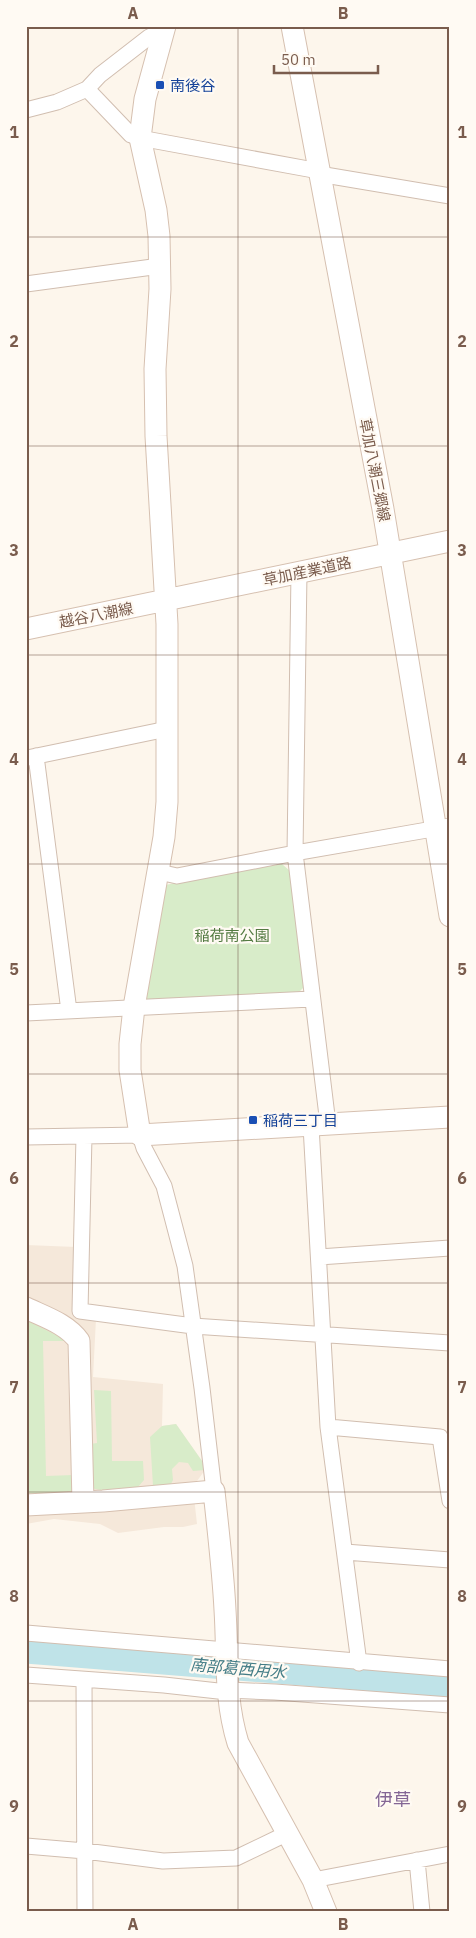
<svg xmlns="http://www.w3.org/2000/svg" width="476" height="1938" font-family="'IBM Plex Sans','Noto Sans JP',sans-serif">
<style>
.residential{fill:#f5e8da}
.green{fill:#d8ecc9}
.lines{fill:none;stroke-linecap:round;stroke-linejoin:round}
.river{stroke:#bfe3e8;stroke-width:25}
.street-casing{stroke:#d1beb0;stroke-width:17}
.secondary-casing{stroke:#d6c0b0;stroke-width:23}
.street{stroke:#fff;stroke-width:15}
.secondary{stroke:#fff;stroke-width:21}
.grid{fill:none;stroke:#7a5c4d;stroke-width:1;stroke-opacity:0.55}
.transit-dot{fill:#1a4fb4;stroke:#fffaf3;stroke-width:2}
.labels{text-anchor:middle;dominant-baseline:central;stroke-width:4.5;stroke-linejoin:round;paint-order:stroke}
.transit-label{font-size:15px;fill:#164399;stroke:#fffaf3;text-anchor:start}
.street-label{font-size:15px;fill:#7a5c4d;stroke:#fffaf3}
.park-label{font-size:15px;fill:#537a41;stroke:#fffaf3}
.water-label{font-size:16px;font-style:italic;fill:#437c86;stroke:#fffaf3}
.quarter-label{font-size:18px;fill:#846695;stroke:#fffaf3}
.neatline{fill:none;stroke:#7a5c4d;stroke-width:2}
.grid-label{font-size:16px;text-anchor:middle;font-weight:bold;fill:#7a5c4d}
</style>
<rect width="100%" height="100%" fill="#fdf6ec"/>
<path class="residential" d="M26,1245L76,1247L74,1316L96,1319L93,1377L163,1384L162,1426L176,1424L202,1461L205,1470L197,1481L194,1497L197,1524L183,1527H164L118,1533L100,1524L54,1519L26,1524Z"/>
<path class="green" d="M282,864L290,871L305,986L299,992L148,1001L144,996L165,885Z
M26,1320L68,1341H43L46,1476L73,1475L74,1489L68,1494L26,1496Z
M94,1390L111,1391L112,1461H143L144,1480L138,1487L100,1490L91,1488L90,1444L97,1443Z
M176,1424L202,1461L205,1470L193,1471L188,1463L179,1462L172,1469L173,1480L171,1484L153,1486L150,1437L162,1426Z"/>
<g class="lines">
<path class="river" d="M26,1651L450,1685"/>
<g class="street-casing">
<path id="street" d="M87,89L131,135L140,138L319,171
M26,110L57,102L87,89L100,75L149,37L165,29
M319,174L450,196
M26,284L160,266
M299,572L295,853L328,1124
M36,756L69,1011
M27,758L167,729
M159,872L177,876L295,853L450,826
M26,1013L312,999
M311,1126L328,1427L359,1663
M84,1136L80,1311L193,1326L450,1343
M26,1137L140,1135L144,1148L164,1186L185,1266L202,1388L214,1491
M319,1257L450,1248
M328,1427L440,1437L450,1501
M345,1552L450,1560
M26,1633L450,1669
M26,1675L164,1685L218,1691L227,1690L275,1692L450,1705
M84,1680L85,1912
M26,1846L85,1851L163,1861L236,1858L288,1833
M417,1860L422,1912
M313,1880L450,1854"/>
</g>
<g class="secondary-casing">
<path id="secondary" d="M165,26L145,99L140,138L156,210L159,236L160,289L155,369L156,436L167,624V802L164,837L134,1007L130,1044V1070L140,1135L450,1117
M292,26L383,509L450,916
M26,629L450,541
M26,1308C45,1317 67,1324 79,1341L83,1502
M26,1505L103,1501L214,1491C218,1530 223,1570 225,1610C228,1656 224,1698 238,1743L313,1880L326,1912"/>
</g>
<use href="#street" class="street"/>
<use href="#secondary" class="secondary"/>
</g>
<path class="grid" d="M238,26V1912M26,237H450M26,446H450M26,655H450M26,864H450M26,1074H450M26,1283H450M26,1492H450M26,1701H450"/>
<g class="transit-dot">
<rect x="155" y="80" width="10" height="10" rx="2.5"/>
<rect x="248" y="1115" width="10" height="10" rx="2.5"/>
</g>
<g class="labels">
<g class="transit-label">
<text x="170" y="85">南後谷</text>
<text x="263" y="1120">稲荷三丁目</text>
</g>
<g class="street-label">
<text transform="translate(375 470) rotate(79)">草加八潮三郷線</text>
<text transform="translate(307 571) rotate(-12)">草加産業道路</text>
<text transform="translate(96 615) rotate(-11)">越谷八潮線</text>
</g>
<g class="park-label">
<text x="232" y="935">稲荷南公園</text>
</g>
<g class="water-label">
<text transform="translate(238 1668) rotate(5)">南部葛西用水</text>
</g>
<g class="quarter-label">
<text x="393" y="1799">伊草</text>
</g>
</g>
<rect width="476" height="1938" fill="none" stroke="#fffaf3" stroke-width="55"/>
<path d="M274 65v8h104v-8" fill="none" stroke="#7a5c4d" stroke-width="2.5"/>
<text x="281" y="65" font-size="15" fill="#7a5c4d" stroke="#fffaf3" stroke-width="4" paint-order="stroke">50 m</text>
<rect x="28" y="28" width="420" height="1882" class="neatline"/>
<g class="grid-label">
<text x="133" y="19">A</text>
<text x="343" y="19">B</text>
<text x="14" y="138">1</text>
<text x="462" y="138">1</text>
<text x="14" y="347">2</text>
<text x="462" y="347">2</text>
<text x="14" y="556">3</text>
<text x="462" y="556">3</text>
<text x="14" y="765">4</text>
<text x="462" y="765">4</text>
<text x="14" y="975">5</text>
<text x="462" y="975">5</text>
<text x="14" y="1184">6</text>
<text x="462" y="1184">6</text>
<text x="14" y="1393">7</text>
<text x="462" y="1393">7</text>
<text x="14" y="1602">8</text>
<text x="462" y="1602">8</text>
<text x="14" y="1812">9</text>
<text x="462" y="1812">9</text>
<text x="133" y="1930">A</text>
<text x="343" y="1930">B</text>
</g>
</svg>
